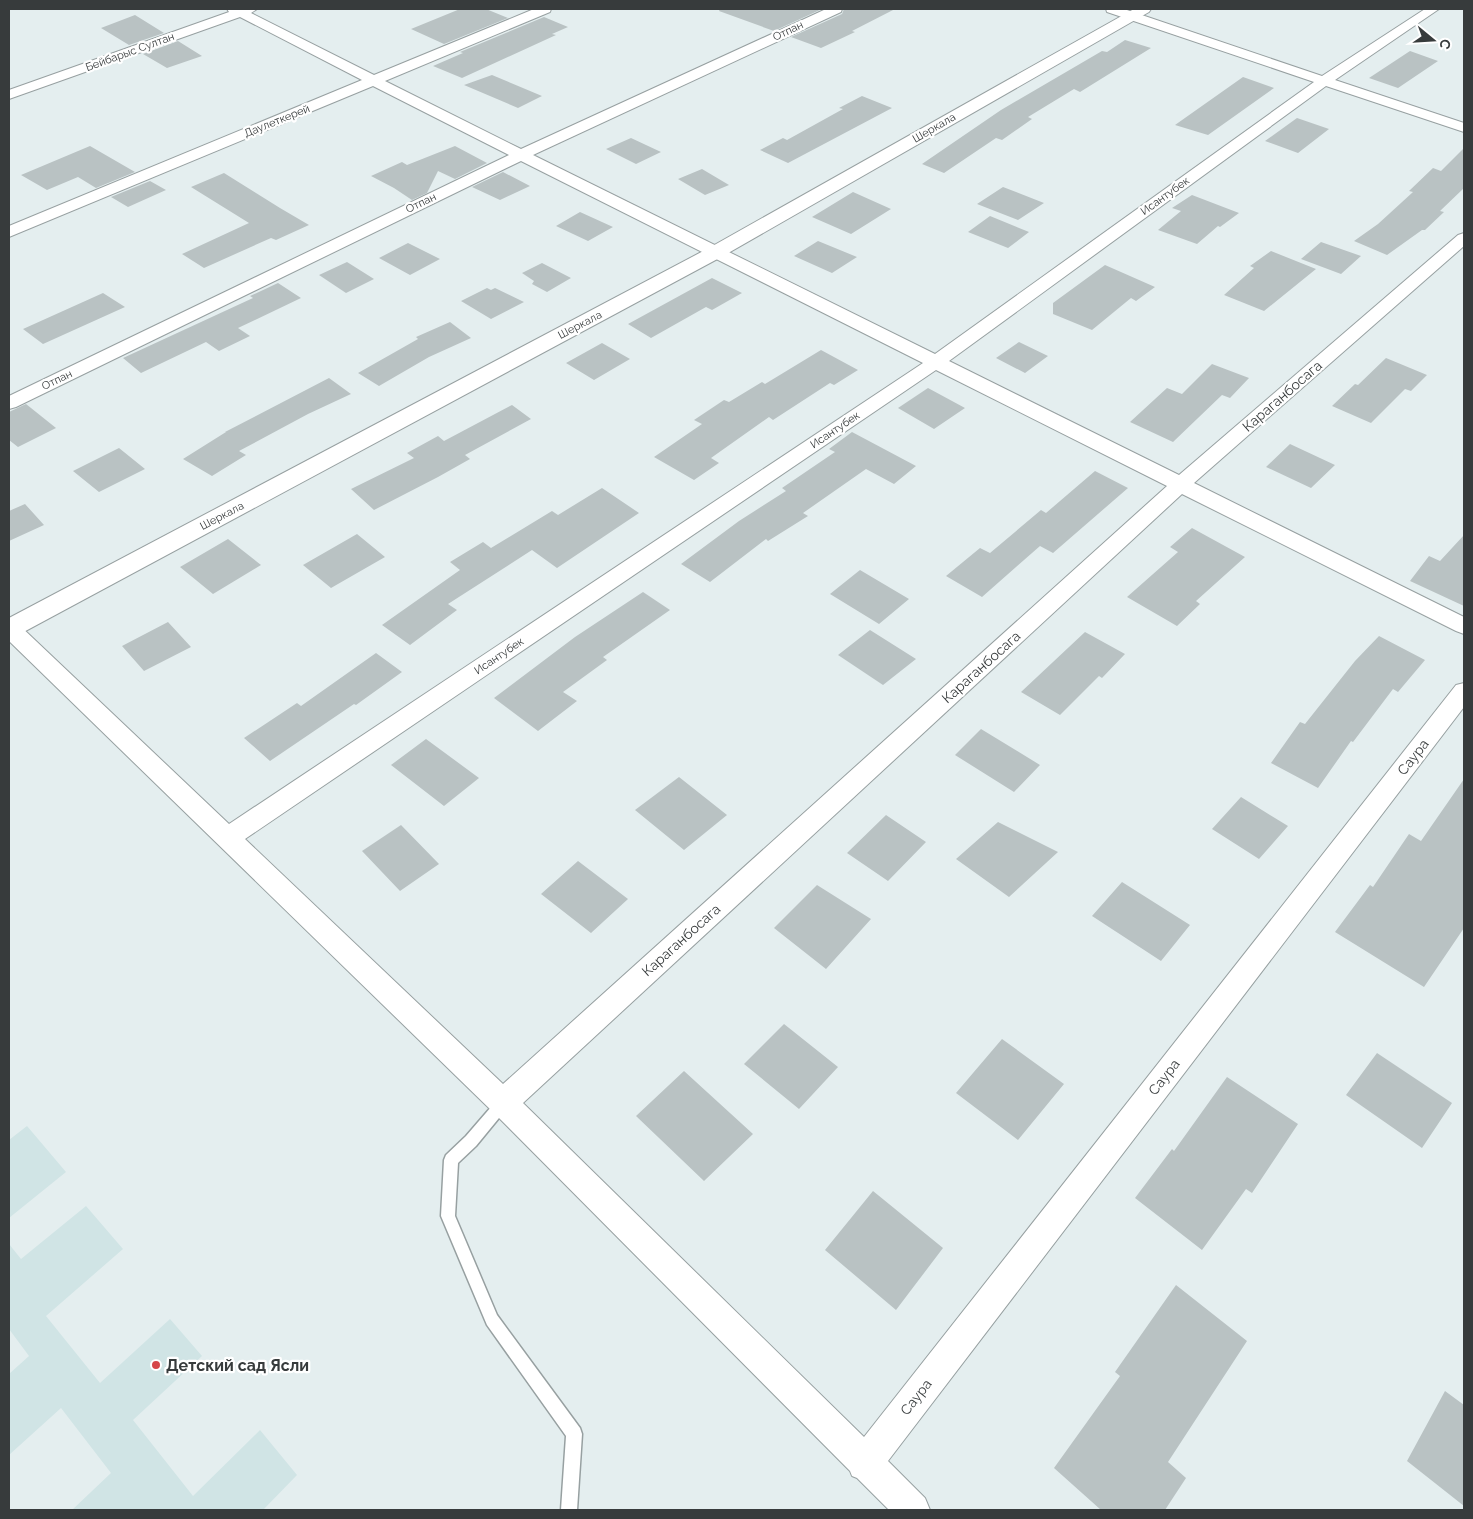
<svg xmlns="http://www.w3.org/2000/svg" width="1473" height="1519" font-family="Raleway,sans-serif">
<style>
.built{fill:#d0e4e5}
.building{fill:#b9c2c3}
.lines{fill:none;stroke-linecap:round;stroke-linejoin:round}
.service-casing{stroke:#97a0a1;stroke-width:3}
.minor-casing{stroke:#97a0a1;stroke-width:2}
.tertiary-casing{stroke:#97a0a1;stroke-width:2}
.service{fill:#fff;fill-rule:evenodd}
.minor{fill:#fff;fill-rule:evenodd}
.tertiary{fill:#fff;fill-rule:evenodd}
.poi-dot{fill:#d54649;stroke:#fff;stroke-width:2}
.labels{text-anchor:middle;dominant-baseline:central;stroke-width:4.5;stroke-linejoin:round;paint-order:stroke}
.far-street-label{font-size:11px;fill:#373b3c;stroke:#fff}
.street-label{font-size:14px;fill:#373b3c;stroke:#fff}
.near-poi-label{font-size:16px;font-weight:bold;fill:#373b3c;stroke:#fff;text-anchor:start}
</style>
<rect width="100%" height="100%" fill="#e4eeef"/>
<path class="built" d="M27,1126L66,1172L9,1218V1140Z
M86,1206L123,1249L46,1316L100,1383L170,1319L202,1356L133,1420L193,1496L260,1430L297,1475L263,1510H72L111,1473L61,1408L9,1455V1374L29,1356L9,1329V1244L21,1259Z"/>
<path class="building" d="M460,9H486L508,18L444,44L411,29Z
M720,9H822L774,31L719,11Z
M844,9H895L852,31L855,32L821,48L791,37L842,14Z
M135,15L164,33L129,45L101,28Z
M544,17L568,27L552,34L556,35L462,78L433,66L463,53L460,52Z
M1125,40L1151,48L1080,92L1074,89L1028,117L1032,119L1002,140L996,138L944,173L922,164L1001,110L1102,51L1107,52Z
M178,41L202,56L167,68L143,54Z
M1410,51L1438,61L1398,88L1369,78Z
M492,75L542,96L518,108L464,85Z
M1243,77L1274,88L1208,135L1175,125Z
M862,96L892,108L788,163L760,150L783,138L787,140L843,109L839,108Z
M1297,118L1329,129L1298,153L1265,141Z
M631,138L661,152L636,164L606,149Z
M90,146L135,172L96,188L78,177L47,190L21,175Z
M455,146L487,163L455,179L438,171L427,193L412,200L394,188L371,176L402,162L407,165Z
M1464,148V188L1440,211L1444,212L1425,230H1422L1387,255L1354,241L1378,224L1413,192L1409,191L1433,168L1441,171Z
M702,169L729,185L705,195L678,179Z
M503,172L530,186L500,200L472,187Z
M224,173L280,208L309,225L276,240L271,238L204,268L182,254L249,223L191,187Z
M150,181L166,190L128,207L111,197Z
M1003,187L1044,203L1018,220L977,204Z
M853,192L891,209L851,234L812,217Z
M1192,195L1239,213L1220,227L1218,226L1197,244L1158,230L1181,211L1172,208Z
M580,212L613,227L588,241L556,226Z
M990,216L1029,232L1008,248L968,232Z
M818,241L857,257L832,273L794,256Z
M1321,242L1361,256L1341,274L1301,259Z
M408,243L440,259L410,275L379,258Z
M1271,251L1316,269L1264,311L1224,295L1254,268L1250,266Z
M347,262L374,279L346,293L319,275Z
M542,263L571,278L547,292L532,284L534,281L522,273Z
M1105,265L1155,287L1136,301L1131,298L1092,330L1053,314V303Z
M712,278L742,293L712,310L706,307L651,338L628,324Z
M278,283L301,298L238,328L250,336L219,351L206,342L141,373L123,358L253,298L250,296Z
M487,288L491,290L495,288L524,302L491,319L461,301Z
M103,293L125,307L43,344L23,329Z
M450,322L471,338L429,357L379,386L358,373L418,339L416,337Z
M1019,342L1048,356L1025,373L996,358Z
M602,343L630,359L594,380L566,363Z
M821,350L858,370L834,385L830,383L773,420L769,417L711,458L719,463L694,480L654,457L702,424L694,420L724,400L729,402L762,382L765,384Z
M1386,358L1427,375L1411,391L1405,389L1371,423L1332,406L1355,384L1358,385Z
M1212,364L1249,378L1230,398L1222,395L1173,442L1130,422L1167,388L1182,394Z
M329,378L351,394L308,414L239,451L246,455L212,476L183,459L226,432H225Z
M928,388L965,408L934,429L898,408Z
M26,404L56,428L18,447L9,440V412Z
M512,405L531,419L465,455L470,459L438,477L374,510L351,489L414,458L407,453L438,436L444,441Z
M852,432L916,466L894,484L866,469L803,513L808,516L768,541L766,539L710,582L681,564L739,521L786,491L782,488L835,452L829,449Z
M1290,444L1335,465L1311,488L1266,467Z
M119,448L145,469L99,492L73,471Z
M1095,471L1128,488L1053,553L1040,546L982,597L946,576L980,548L990,553L1041,510L1046,513Z
M602,488L639,513L557,568L532,550L448,604L457,610L410,645L382,625L460,570L450,562L483,542L491,548L552,511L558,515Z
M25,504L44,525L9,541V511Z
M1192,528L1245,557L1196,601L1200,604L1177,626L1127,597L1178,552L1170,547Z
M357,534L385,557L331,588L303,565Z
M1464,535V606L1410,581L1429,556L1440,561Z
M228,539L261,565L213,594L180,567Z
M860,570L909,599L879,624L830,594Z
M643,592L670,610L603,657L607,660L563,692L577,701L538,731L494,698L575,637Z
M168,622L191,647L144,671L122,646Z
M870,630L916,659L883,685L838,655Z
M1085,632L1125,654L1102,678L1099,676L1060,715L1021,692Z
M1379,636L1425,660L1398,692L1393,689L1353,742L1351,741L1318,788L1271,763L1300,722L1305,724L1355,661Z
M376,653L402,672L356,705L354,704L270,761L244,738L297,703L301,706Z
M981,729L1040,765L1014,792L955,755Z
M426,739L479,778L444,806L391,765Z
M679,777L727,815L684,850L635,810Z
M1464,779V928L1424,987L1335,932L1370,885L1373,887L1409,834L1421,841Z
M1241,797L1288,826L1259,859L1212,829Z
M886,815L926,842L888,881L847,853Z
M998,822L1058,852L1009,897L956,859Z
M401,825L439,864L400,891L362,851Z
M578,861L628,899L591,933L541,894Z
M1122,882L1190,925L1161,961L1092,916Z
M817,885L871,919L826,969L774,928Z
M784,1024L838,1067L799,1109L744,1064Z
M1002,1039L1064,1084L1018,1140L956,1093Z
M1377,1053L1452,1103L1422,1148L1346,1095Z
M684,1071L753,1134L704,1181L636,1116Z
M1227,1077L1298,1124L1252,1193L1246,1189L1202,1250L1135,1198L1172,1149L1174,1151Z
M873,1191L943,1248L896,1310L825,1250Z
M1176,1285L1247,1341L1168,1462L1186,1478L1165,1510H1101L1054,1468L1120,1376L1115,1372Z
M1445,1391L1464,1405V1506L1407,1461Z"/>
<g class="lines">
<g class="service-casing">
<path id="service" d="M503,1097L508,1099L510,1103L508,1107L476,1146L458,1163L455,1216L497,1315L580,1428L582,1434L577,1510H561L566,1436L487,1325L441,1216L444,1160L446,1155L466,1136L498,1099Z"/>
</g>
<g class="minor-casing">
<path id="minor" d="M227,9H257L251,13L374,75L534,9H551L550,12L385,81L521,149L826,9H842L841,12L533,155L935,354L1314,82L1107,12L1106,9H1124L1322,76L1425,9H1439L1335,80L1464,123V132L1326,86L949,361L1179,475L1458,235L1464,233V246L1194,483L1464,617V634L1456,631L1182,494L523,1103L864,1437L1456,685L1464,683V707L888,1461L925,1498L930,1510H889L857,1478L852,1476L850,1471L493,1112L9,641V620L17,623L229,824L923,363L521,161L16,407L9,409V396L509,155L373,86L9,237V226L362,80L240,17L9,99V90L229,12ZM936,370L1167,486L503,1084L245,839Z"/>
</g>
<g class="tertiary-casing">
<path id="tertiary" d="M1134,9H1151L1149,12L723,256L18,635L9,638V618L709,248Z"/>
</g>
<use href="#service" class="service"/>
<use href="#minor" class="minor"/>
<use href="#tertiary" class="tertiary"/>
</g>
<circle class="poi-dot" cx="156" cy="1365" r="5"/>
<g class="labels">
<g class="far-street-label">
<text transform="translate(788 31) rotate(-25)">Отпан</text>
<text transform="translate(130 52) rotate(-20)">Бейбарыс Султан</text>
<text transform="translate(277 121) rotate(-22)">Даулеткерей</text>
<text transform="translate(934 128) rotate(-30)">Шеркала</text>
<text transform="translate(1165 196) rotate(-36)">Исантубек</text>
<text transform="translate(421 203) rotate(-26)">Отпан</text>
<text transform="translate(580 325) rotate(-28)">Шеркала</text>
<text transform="translate(57 380) rotate(-26)">Отпан</text>
<text transform="translate(835 430) rotate(-34)">Исантубек</text>
<text transform="translate(222 516) rotate(-28)">Шеркала</text>
<text transform="translate(499 656) rotate(-34)">Исантубек</text>
</g>
<g class="street-label">
<text transform="translate(1282 396) rotate(-41)">Караганбосага</text>
<text transform="translate(981 667) rotate(-42)">Караганбосага</text>
<text transform="translate(1413 757) rotate(-52)">Саура</text>
<text transform="translate(681 940) rotate(-42)">Караганбосага</text>
<text transform="translate(1164 1077) rotate(-52)">Саура</text>
<text transform="translate(916 1397) rotate(-52)">Саура</text>
</g>
<g class="near-poi-label">
<text x="166" y="1365">Детский сад Ясли</text>
</g>
</g>
<rect width="1473" height="1519" fill="none" stroke="#373b3c" stroke-width="20"/>
<g transform="translate(1433 40) rotate(108)" stroke="#ffffff" stroke-width="4" paint-order="stroke">
<path d="M0-4L9 19L0 12L-9 19Z" fill="#373b3c"/>
<text y="-8" font-size="14" font-weight="bold" text-anchor="middle" fill="#373b3c">С</text>
</g>
</svg>
